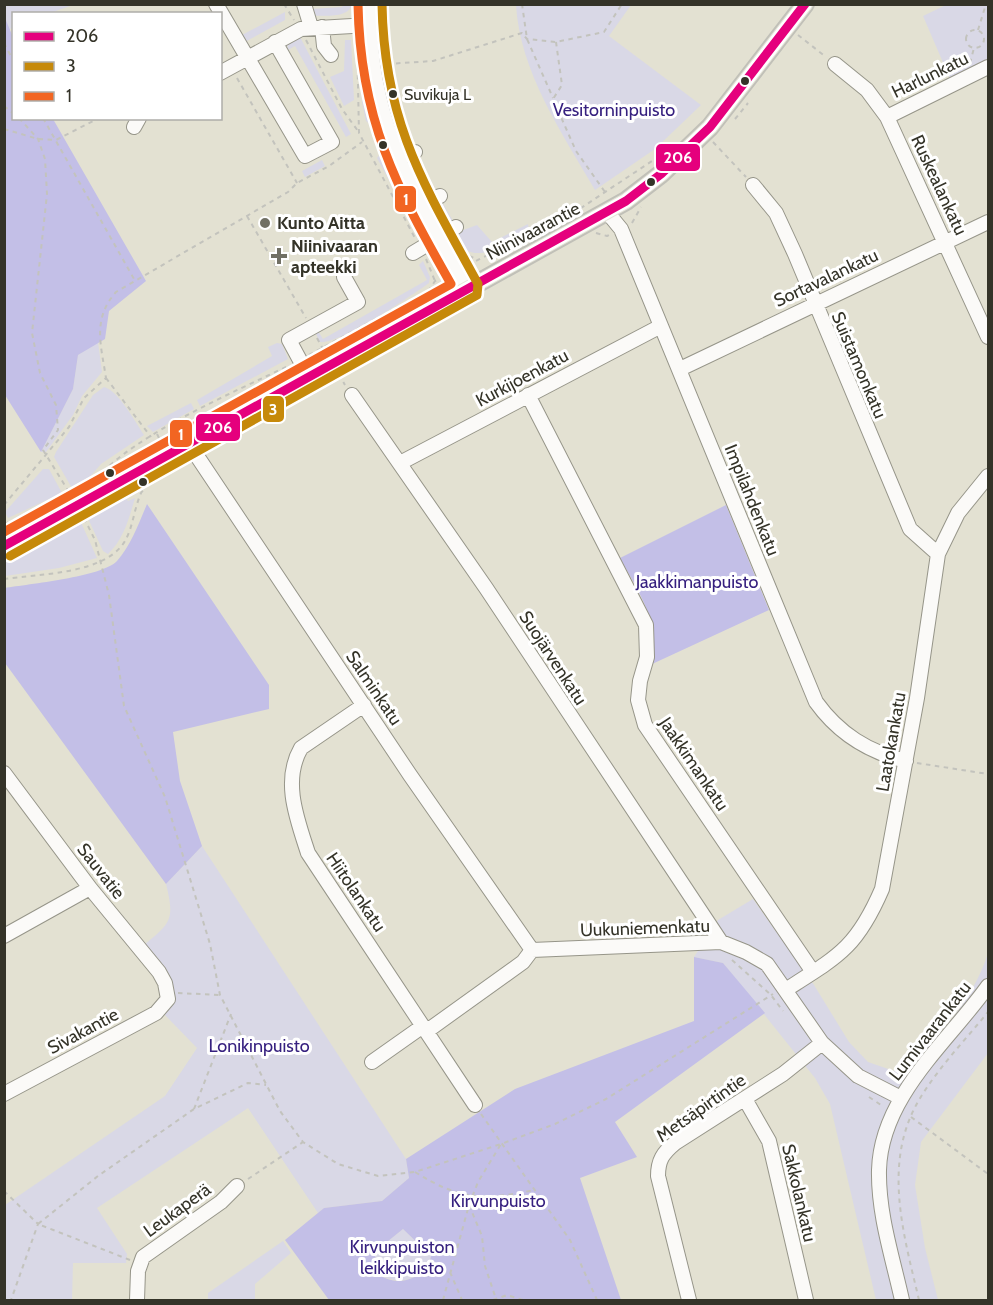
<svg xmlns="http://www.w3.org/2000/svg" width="993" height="1305" font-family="Cabin,sans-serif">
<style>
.green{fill:#d9d8e6}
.forest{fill:#c3bfe7;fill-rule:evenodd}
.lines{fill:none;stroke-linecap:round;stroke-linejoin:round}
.minor-casing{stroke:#969589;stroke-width:16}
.major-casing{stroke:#c1c0b8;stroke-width:20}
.path{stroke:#c3c3bd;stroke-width:2;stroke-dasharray:4.5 4.5;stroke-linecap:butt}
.minor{stroke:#fbfaf8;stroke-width:14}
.major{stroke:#e6e5d9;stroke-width:16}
.bus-1-casing{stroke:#fff;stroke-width:14}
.bus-2-casing{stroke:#fff;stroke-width:14}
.bus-3-casing{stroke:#fff;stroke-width:14}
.bus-1{stroke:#e5007d;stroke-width:9}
.bus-2{stroke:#c6890a;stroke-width:9}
.bus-3{stroke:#f26522;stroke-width:9}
.bus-dot{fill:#343328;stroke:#fff;stroke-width:2}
.poi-dot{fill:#717064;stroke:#fff;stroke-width:2}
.labels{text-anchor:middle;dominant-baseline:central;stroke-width:6;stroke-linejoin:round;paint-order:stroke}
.bus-label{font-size:16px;fill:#343328;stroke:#fff;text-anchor:start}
.street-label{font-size:18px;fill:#343328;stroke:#fff}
.park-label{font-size:18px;fill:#36207f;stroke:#fff}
.poi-label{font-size:18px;font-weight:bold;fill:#343328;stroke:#fff;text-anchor:start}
.line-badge{stroke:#fff;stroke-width:2}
.badge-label{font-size:16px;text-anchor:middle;font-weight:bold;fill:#fff}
</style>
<rect width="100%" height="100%" fill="#e3e1d2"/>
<path class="green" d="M4,5H73L50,13L14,14L13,28L9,29L5,18Z
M343,5H352C347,19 324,15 311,16V9L342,7Z
M516,5H631L609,36L701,105L655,149L595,190C562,133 520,72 516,5Z
M946,5H988V63L951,81L923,16Z
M387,8L391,60H383L380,11Z
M285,12V20L243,43L231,41Z
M300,37L351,134L346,137L295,46L288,50L287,44Z
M345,40H351L354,100L344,106L330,77L344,71Z
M365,70L368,77L371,125L366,121L362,102Z
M393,78L402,119L414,150L408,153L395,121L385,79Z
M381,153L409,191L423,232L418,234L377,158Z
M416,154L438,194L433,196L426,190L410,158Z
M322,160L325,166L305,177L302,171Z
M442,202L453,221L448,226L443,223L436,209Z
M528,224L529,230C508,242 473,270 456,239L458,232L477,225L492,242Z
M423,261L430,277L429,283C411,296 339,345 320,342L315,332L318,331L323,339L427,280L419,265Z
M98,342L102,372L82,396L73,415L46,452H41L73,389L78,355Z
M277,343L282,344L288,359L200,406L197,400L272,356L268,347Z
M292,367L290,373L166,442L169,433Z
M104,387C118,390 136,423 144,435L101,464L88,479L73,490L54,457L56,452L93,395Z
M191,403L194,409L153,432L147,426Z
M43,469H49L62,493L8,518L5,512Z
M123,494L128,501L135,498C129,518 124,539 108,554L103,551L86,514Z
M79,518L97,558L59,568L5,576L4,554Z
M202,846L406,1159L409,1178L382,1201L324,1208L318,1213L248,1108L97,1208L127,1254L126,1263H73L72,1300H5V1205L165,1096L197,1048L164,1014L171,1000L143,946C171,923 175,920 166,884Z
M753,899L814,985L849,1042L868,1062L894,1071C935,1045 974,999 988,953V1053L921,1142L915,1185L925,1248L938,1300H876L830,1104L815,1078L723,963L694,957L718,920Z
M403,1229L431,1256L428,1270C403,1284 395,1284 371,1270L377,1250Z
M283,1241L291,1253L255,1284V1300H208V1293Z"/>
<path class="forest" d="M5,18L13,37L14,118L53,119L146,281L109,311L105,339L78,355L73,389L41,452L5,395Z
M147,504L269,685V709L173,732L180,781L202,846L166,884L5,663V588C28,584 102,577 117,561C131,545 139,523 147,504Z
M726,505L769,610L650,665C662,624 639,593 620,558Z
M694,957L723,963L765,1013L615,1122L637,1157L580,1178L621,1300H329L285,1240L324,1208L382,1201L409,1178L406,1159L515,1089L694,1021ZM403,1229L431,1256L428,1270C405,1284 393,1285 371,1270L377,1250Z"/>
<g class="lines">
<g class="minor-casing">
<path id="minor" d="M216,4L305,156L332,142L275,42
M304,4L311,27
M370,4C366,117 414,194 467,289
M322,27L324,46L331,55
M835,64L867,90L887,117L988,337
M220,73L301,29L369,25
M887,117L988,67
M134,127L139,118
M398,159L415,152
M753,185L776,213L795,254L910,529L938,554
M422,205L440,196
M607,212L621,229L816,702C839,734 868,752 906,761
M413,253L456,227
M680,369L988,222
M309,377L289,340L358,302L344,277
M352,395L486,588L721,942
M528,395L646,625L647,657L640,681L638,700L645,725L813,972
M189,444L410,775L532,950
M400,463L661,326
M364,705L301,748C282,781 297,819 308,853L475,1105
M4,773L90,888L159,972L165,983L168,999L156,1013L4,1094
M4,936L90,888
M787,989C839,956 857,947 882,889L917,698L938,554L958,513L988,476
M427,1031L523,962L532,950L721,942L746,952L767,964L822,1043L858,1076L901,1098
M372,1062L423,1026
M745,1099L769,1141L806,1300
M137,1300L138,1271L143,1257L221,1202L237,1186
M689,1300L658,1176C658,1160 663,1153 675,1143L783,1074L822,1043
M902,1300C893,1259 878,1214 879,1170C881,1096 948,1042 988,986"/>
</g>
<g class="major-casing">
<path id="major" d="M4,546L626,201L661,174L710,127L805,4"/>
</g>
<path class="path" d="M284,4L294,20
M522,4L527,39L553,98
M355,12V4
M966 39a9 9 0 1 1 18 0a9 9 0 1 1-18 0Z
M978,30L986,4
M798,35L826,57
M357,39L359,133L415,238
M306,40L342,109L358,131
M556,42L562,85L553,99L576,151L605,192
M4,43L14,62
M970,63L974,48
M387,64L433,61L522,33L527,39L556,42L604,32L622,4
M237,78L297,183
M4,106L14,114
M19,118L38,139L45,159L47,194L32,333L40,373L56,405L58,430L43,450L69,492
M43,118L134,279
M735,119L748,103
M4,129L38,139L56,140L99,118
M713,142L746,177
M247,216L306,318
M632,223L641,207
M596,233L607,236L611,234
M461,252L478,260
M426,259L435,281
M468,265L581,208L655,159
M317,338L323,349
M309,355L429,290L435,281L446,276
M339,374L345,385
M106,378L151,437
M157,434L162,444
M97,478C136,434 234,392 288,366
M4,505L69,427L84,398L106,378C101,345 92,319 116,292L288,192L297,183L329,166L362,142
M84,518L95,540L109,595L124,706L165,797L210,944L220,995L280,1111L303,1142L338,1164L378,1176L415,1172L501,1144
M4,524L33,513
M4,579C39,574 106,574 125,541C133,527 134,509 141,493L146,486L175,468
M917,763L988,774
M732,960L771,995L783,1011
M178,993L220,995
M869,1097L884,1107
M194,1109L231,1014
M481,1114L570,1240L597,1300
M911,1117L988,1174
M415,1172C460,1200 483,1201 534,1190
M248,1179L303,1142
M4,1191L38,1224L11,1300
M469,1205L482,1236L485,1266L496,1299
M130,1260L38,1224L98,1176L194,1109L248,1083L266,1085
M450,1272L462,1300
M443,1300L469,1205L478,1182L501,1144L555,1124L606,1099L773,994
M493,1300L507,1295L523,1300
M559,1300H564
M919,1300C903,1232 881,1159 922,1095C941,1065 966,1039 988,1012"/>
<use href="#minor" class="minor"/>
<use href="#major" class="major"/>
<g class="bus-1-casing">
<path id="bus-1" d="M4,546L626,201L661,174L710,127L805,4"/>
</g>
<g class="bus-2-casing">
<path id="bus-2" d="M10,556L477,295L478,284C424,185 384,122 382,4"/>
</g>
<g class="bus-3-casing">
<path id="bus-3" d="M4,532L451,284C396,187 360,119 358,4"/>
</g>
<use href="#bus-1" class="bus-1"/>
<use href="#bus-2" class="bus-2"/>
<use href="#bus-3" class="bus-3"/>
</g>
<g class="bus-dot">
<circle cx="745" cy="81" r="5"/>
<circle cx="393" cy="94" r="5"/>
<circle cx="383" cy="145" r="5"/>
<circle cx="651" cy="182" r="5"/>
<circle cx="110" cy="473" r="5"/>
<circle cx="143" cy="482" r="5"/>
</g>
<g class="poi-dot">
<circle cx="265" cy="223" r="6"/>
<path d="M276 247h6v6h6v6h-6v6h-6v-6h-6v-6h6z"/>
</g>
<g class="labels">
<g class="bus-label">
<text x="404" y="94">Suvikuja L</text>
</g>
<g class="street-label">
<text transform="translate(930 75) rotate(-26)">Harlunkatu</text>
<text transform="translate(939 185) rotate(65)">Ruskealankatu</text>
<text transform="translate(533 231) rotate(-28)">Niinivaarantie</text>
<text transform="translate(826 278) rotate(-25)">Sortavalankatu</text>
<text transform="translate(859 365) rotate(67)">Suistamonkatu</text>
<text transform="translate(522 378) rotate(-28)">Kurkijoenkatu</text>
<text transform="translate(752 500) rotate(68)">Impilahdenkatu</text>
<text transform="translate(553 658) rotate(57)">Suojärvenkatu</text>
<text transform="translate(374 688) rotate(56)">Salminkatu</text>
<text transform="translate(891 742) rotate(-80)">Laatokankatu</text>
<text transform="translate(694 764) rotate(56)">Jaakkimankatu</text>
<text transform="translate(101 871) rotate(52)">Sauvatie</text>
<text transform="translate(356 892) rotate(56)">Hiitolankatu</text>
<text transform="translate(645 928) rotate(-2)">Uukuniemenkatu</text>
<text transform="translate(83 1031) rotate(-28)">Sivakantie</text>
<text transform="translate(930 1031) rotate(-52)">Lumivaarankatu</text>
<text transform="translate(701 1108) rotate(-35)">Metsäpirtintie</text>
<text transform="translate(799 1193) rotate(77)">Sakkolankatu</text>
<text transform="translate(177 1210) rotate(-36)">Leukaperä</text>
</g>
<g class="park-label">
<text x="614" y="110">Vesitorninpuisto</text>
<text x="697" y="582">Jaakkimanpuisto</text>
<text x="259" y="1046">Lonikinpuisto</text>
<text x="498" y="1201">Kirvunpuisto</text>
<text x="402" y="1247">Kirvunpuiston<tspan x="402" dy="21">leikkipuisto</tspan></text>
</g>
<g class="poi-label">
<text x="277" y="223">Kunto Aitta</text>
<text x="291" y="246">Niinivaaran<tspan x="291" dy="21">apteekki</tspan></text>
</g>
</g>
<g class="line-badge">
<rect x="655" y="143" width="46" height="29" rx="6" fill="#e5007d"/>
<rect x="394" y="185" width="23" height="28" rx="6" fill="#f26522"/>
<rect x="262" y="395" width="23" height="28" rx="6" fill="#c6890a"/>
<rect x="195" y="413" width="46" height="29" rx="6" fill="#e5007d"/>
<rect x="169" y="419" width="24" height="29" rx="6" fill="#f26522"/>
</g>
<g class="badge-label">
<text x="678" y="163">206</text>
<text x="406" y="205">1</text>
<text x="273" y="415">3</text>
<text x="218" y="433">206</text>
<text x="181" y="440">1</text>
</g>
<rect width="993" height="1305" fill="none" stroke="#343328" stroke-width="12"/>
<rect x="12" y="12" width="210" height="108" fill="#ffffff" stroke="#aeada9" stroke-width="1.5"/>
<rect x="24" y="32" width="30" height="9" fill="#e5007d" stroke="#aeada9" stroke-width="1.5"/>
<text x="66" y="42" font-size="18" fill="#343328">206</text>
<rect x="24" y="62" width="30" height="9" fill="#c6890a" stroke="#aeada9" stroke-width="1.5"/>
<text x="66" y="72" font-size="18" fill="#343328">3</text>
<rect x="24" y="92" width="30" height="9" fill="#f26522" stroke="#aeada9" stroke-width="1.5"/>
<text x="66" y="102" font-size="18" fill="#343328">1</text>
</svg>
